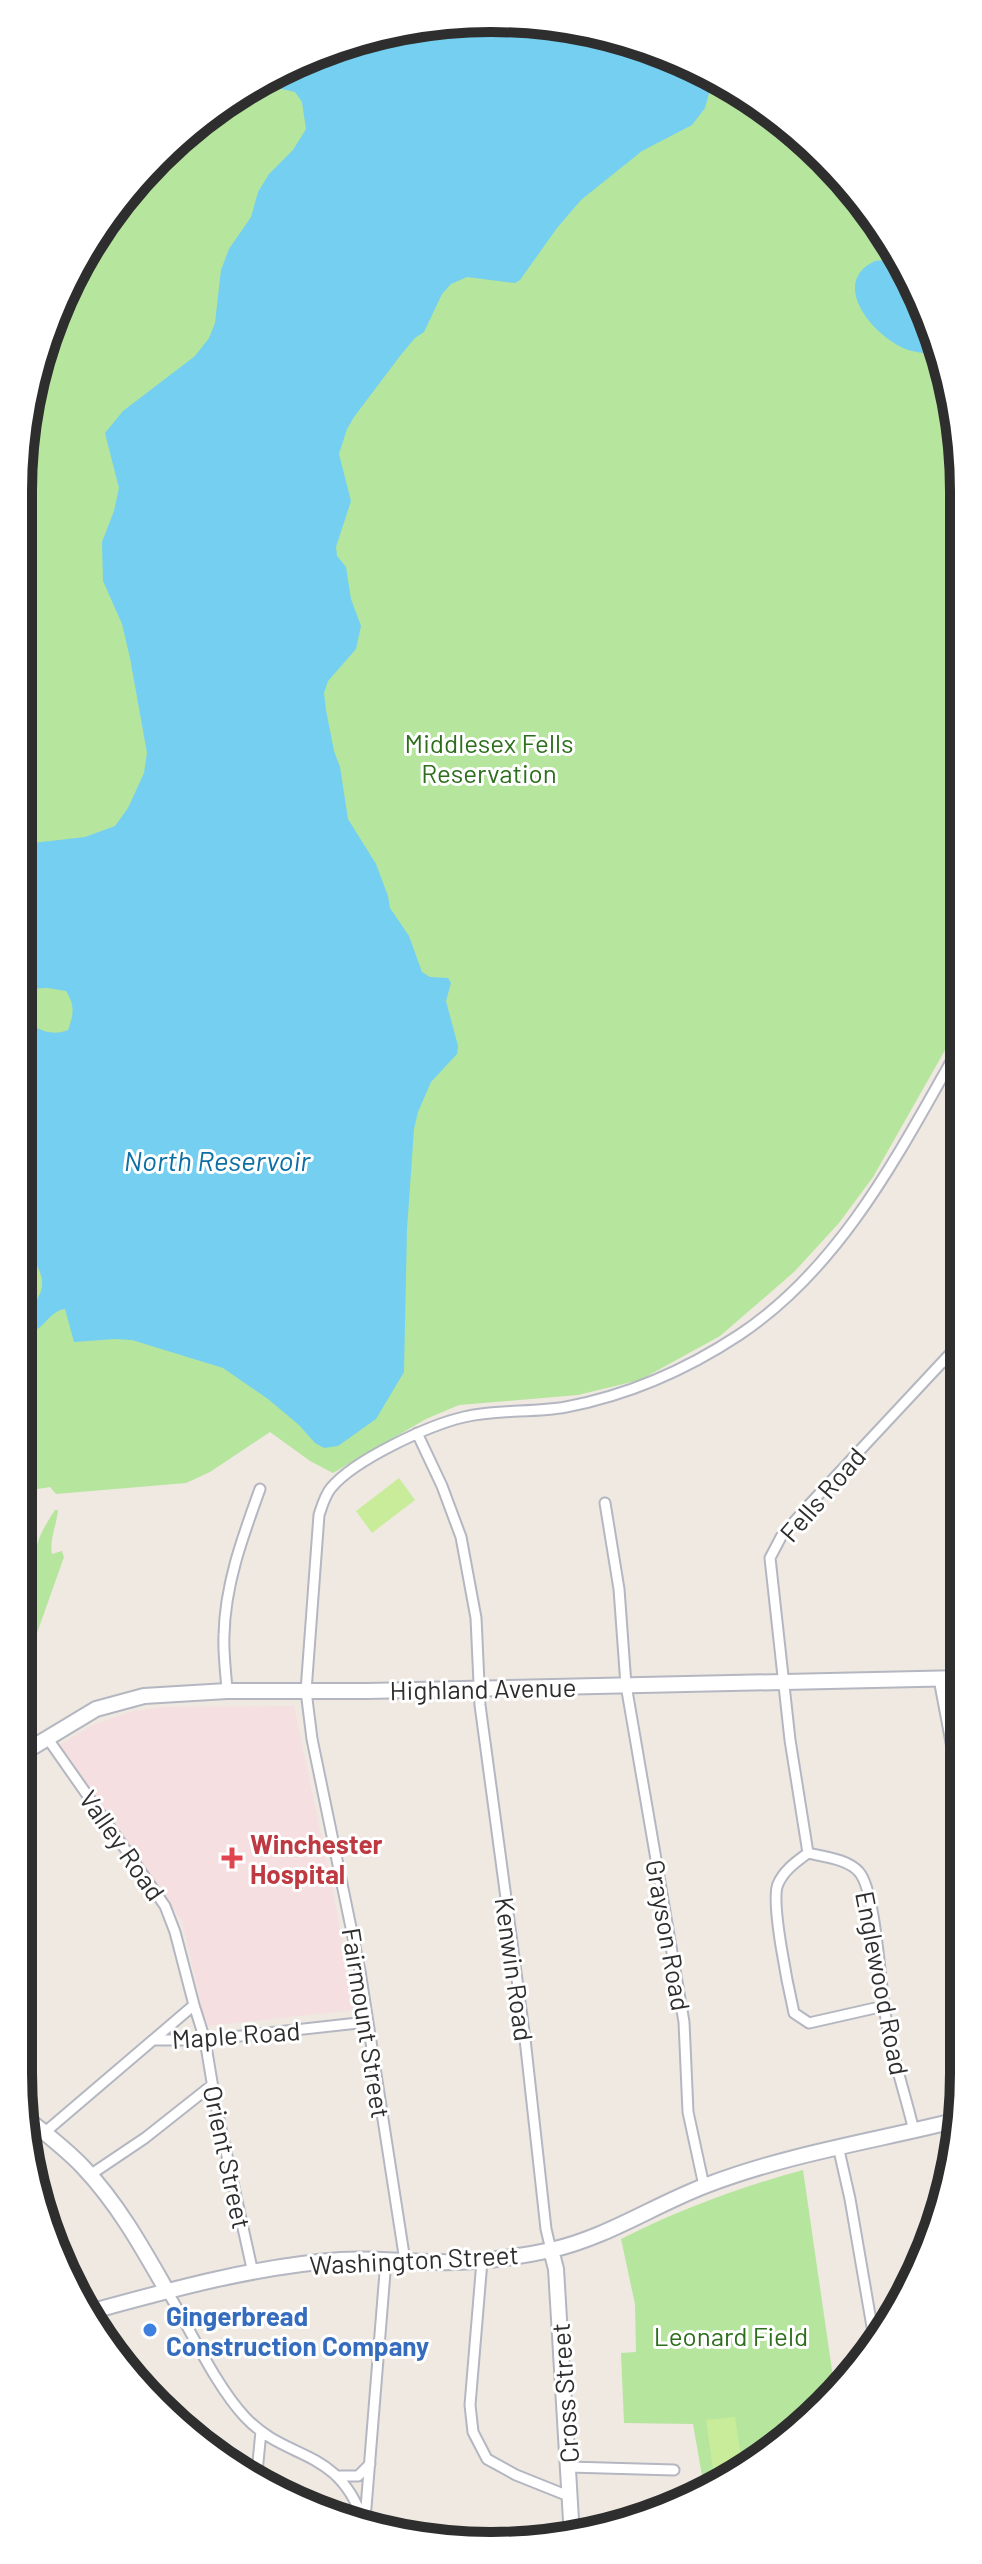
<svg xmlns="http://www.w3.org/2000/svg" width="982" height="2564" font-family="Barlow,sans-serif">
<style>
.medical{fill:#f5dfe0}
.green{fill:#b6e59e}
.pitch{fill:#c9ec9a}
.water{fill:#75cff0}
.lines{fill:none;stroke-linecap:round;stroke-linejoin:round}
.street-casing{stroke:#b4b7c1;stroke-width:13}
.secondary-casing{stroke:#b4b7c1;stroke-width:18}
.street{stroke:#fff;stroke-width:9}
.secondary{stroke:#fff;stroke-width:14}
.health-dot{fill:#e0444e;stroke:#fff;stroke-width:3}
.shop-dot{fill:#3f7fe0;stroke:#fff;stroke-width:3}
.labels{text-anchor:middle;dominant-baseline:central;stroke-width:6;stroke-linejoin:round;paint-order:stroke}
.park-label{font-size:26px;fill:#2c6e1b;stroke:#fff}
.street-label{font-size:26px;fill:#2e2e2e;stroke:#fff}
.health-label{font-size:26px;font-weight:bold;fill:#be3a42;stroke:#fff;text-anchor:start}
.shop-label{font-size:26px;font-weight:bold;fill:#366cbe;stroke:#fff;text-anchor:start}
.water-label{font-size:28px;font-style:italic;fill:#0d6fa3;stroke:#fff}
.rim{fill:none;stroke:#2e2e2e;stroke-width:10}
</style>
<rect width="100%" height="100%" fill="#efe9e1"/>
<path class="medical" d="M294,1706L333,1892L355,2010L206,2026L182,1921L60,1745L93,1725L133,1711L164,1707Z"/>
<path class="green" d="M430,22L614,34L753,97L847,179L915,282L960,429L961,1022L873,1177L839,1223L794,1272L720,1336L640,1380L578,1395L459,1405L426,1419L333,1473L310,1461L270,1432L210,1472L186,1483L56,1494L50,1487L18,1492V491L34,368L116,203L255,81Z
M55,1510H58C57,1524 49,1540 52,1554L62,1551L64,1557L37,1633L18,1668V1591C38,1576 32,1566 37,1545C40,1533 48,1521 55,1510Z
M803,2170L835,2391L753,2467L704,2487L693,2424L624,2423L621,2353L636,2352L635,2304L621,2239C679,2210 740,2187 803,2170Z"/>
<path class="pitch" d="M399,1478L415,1500L372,1533L356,1511Z
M735,2417L742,2464L713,2469L706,2420Z"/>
<path class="water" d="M430,22L614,34L713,79L705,108L692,125L642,151L581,200L557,228L520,280L515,283L467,277L451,284L442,294L424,332L415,338L400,356L354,417L347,429L339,454L351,501L336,547L337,556L346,567L351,599L361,626L356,649L328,681L324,693L326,710L334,751L340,767L348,819L376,864L388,896L390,908L409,936L422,972L430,977L448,978L451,983L446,1001L458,1046L457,1054L431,1082L418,1112L414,1129L407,1229L404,1372L376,1419L338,1446L324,1448L315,1443L299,1425L268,1399L223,1368L132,1340L115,1339L74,1342L65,1309C49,1311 44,1330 30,1332C19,1314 41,1303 42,1285C43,1277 38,1268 35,1260C30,1251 27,1246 18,1242V1014C32,1027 49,1038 68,1030C74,1014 75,1005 66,991L48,988L18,989V848L33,843L85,837L115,826L128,808L144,773L147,753L130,658L122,624L103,581L102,542L114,511L119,488L105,433L123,411L195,356L209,338L215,323L221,270L229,249L251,217L258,192L269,174L293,150L306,129L302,102L295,92L273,87L259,80L284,71L291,77C301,77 312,71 313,61Z
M875,261L884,260L891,265L903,288L921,302L937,354C929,354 920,353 912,351C878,342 826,284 875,261Z"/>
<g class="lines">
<g class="street-casing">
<path id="street" d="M943,1362L962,1364
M417,1433L442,1486L461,1537L476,1618L480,1705L525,2039L546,2229L551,2250
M605,1503L619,1589L626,1685L684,2022L688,2112L704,2186
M939,1679L963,1806
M227,1691C226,1673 223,1653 224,1635C225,1584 243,1536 260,1489
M48,1739L165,1906L175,1932L194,2005L153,2040
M808,1853C796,1862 784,1870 778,1884C770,1901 789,1991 794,2013L809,2023L884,2006
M194,2005L205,2040L216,2106L253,2273
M914,2131C904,2089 889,2047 884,2005C880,1978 875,1890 859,1872C848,1859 824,1857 808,1853L790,1740L770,1558L781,1537L808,1506L962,1341
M44,2133L153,2040H205L367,2022
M838,2146L850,2199L875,2344
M90,2175L145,2138L212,2085
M405,2261L360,1971L312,1739L306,1691L319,1515C322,1506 325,1495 331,1488C354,1460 429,1425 464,1417C497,1409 533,1413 566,1407C629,1395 686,1370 739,1335C843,1266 901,1149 961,1044
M482,2261L470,2405L473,2432L487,2459L516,2475L571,2497
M167,2291C191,2330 215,2385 245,2417C287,2462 337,2446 363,2520
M569,2467L674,2470
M339,2476H358L370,2464
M256,2483L261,2431
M365,2520L386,2260"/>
</g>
<g class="secondary-casing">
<path id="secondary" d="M18,1756L96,1709L144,1696L227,1691H367L963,1678
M26,2118C45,2133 66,2149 83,2167C118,2204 142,2247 167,2291
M551,2250L556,2269L572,2537
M93,2311C173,2289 257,2266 341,2260C373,2258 405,2262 437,2262C475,2263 514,2258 551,2250C608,2237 654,2205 707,2185C788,2154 874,2141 958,2120"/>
</g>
<use href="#street" class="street"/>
<use href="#secondary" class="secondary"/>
</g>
<path class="health-dot" d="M228 1846h8v8h8v8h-8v8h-8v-8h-8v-8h8z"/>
<circle class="shop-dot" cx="150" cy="2330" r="8"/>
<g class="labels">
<g class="park-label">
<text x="489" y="742">Middlesex Fells<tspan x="489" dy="30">Reservation</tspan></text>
<text x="731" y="2335">Leonard Field</text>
</g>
<g class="street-label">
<text transform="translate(822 1494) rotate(-49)">Fells Road</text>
<text transform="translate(483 1688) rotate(-1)">Highland Avenue</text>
<text transform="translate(123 1845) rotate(55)">Valley Road</text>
<text transform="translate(669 1935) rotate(80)">Grayson Road</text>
<text transform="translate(515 1969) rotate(82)">Kenwin Road</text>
<text transform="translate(883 1983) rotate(79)">Englewood Road</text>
<text transform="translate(367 2023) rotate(81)">Fairmount Street</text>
<text transform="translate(236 2034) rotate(-4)">Maple Road</text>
<text transform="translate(228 2157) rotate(78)">Orient Street</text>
<text transform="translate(414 2259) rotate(-3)">Washington Street</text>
<text transform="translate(564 2393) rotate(-94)">Cross Street</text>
</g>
<g class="health-label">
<text x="250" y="1843">Winchester<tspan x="250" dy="30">Hospital</tspan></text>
</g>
<g class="shop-label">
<text x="166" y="2315">Gingerbread<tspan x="166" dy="30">Construction Company</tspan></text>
</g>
<g class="water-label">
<text x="217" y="1160">North Reservoir</text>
</g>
</g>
<path d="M0 0H982V2564H0ZM491 32H491A459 459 0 0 1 950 491V2073A459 459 0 0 1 491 2532H491A459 459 0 0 1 32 2073V491A459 459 0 0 1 491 32Z" fill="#fff" fill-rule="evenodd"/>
<path class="rim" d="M491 32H491A459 459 0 0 1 950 491V2073A459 459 0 0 1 491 2532H491A459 459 0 0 1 32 2073V491A459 459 0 0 1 491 32Z"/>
</svg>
